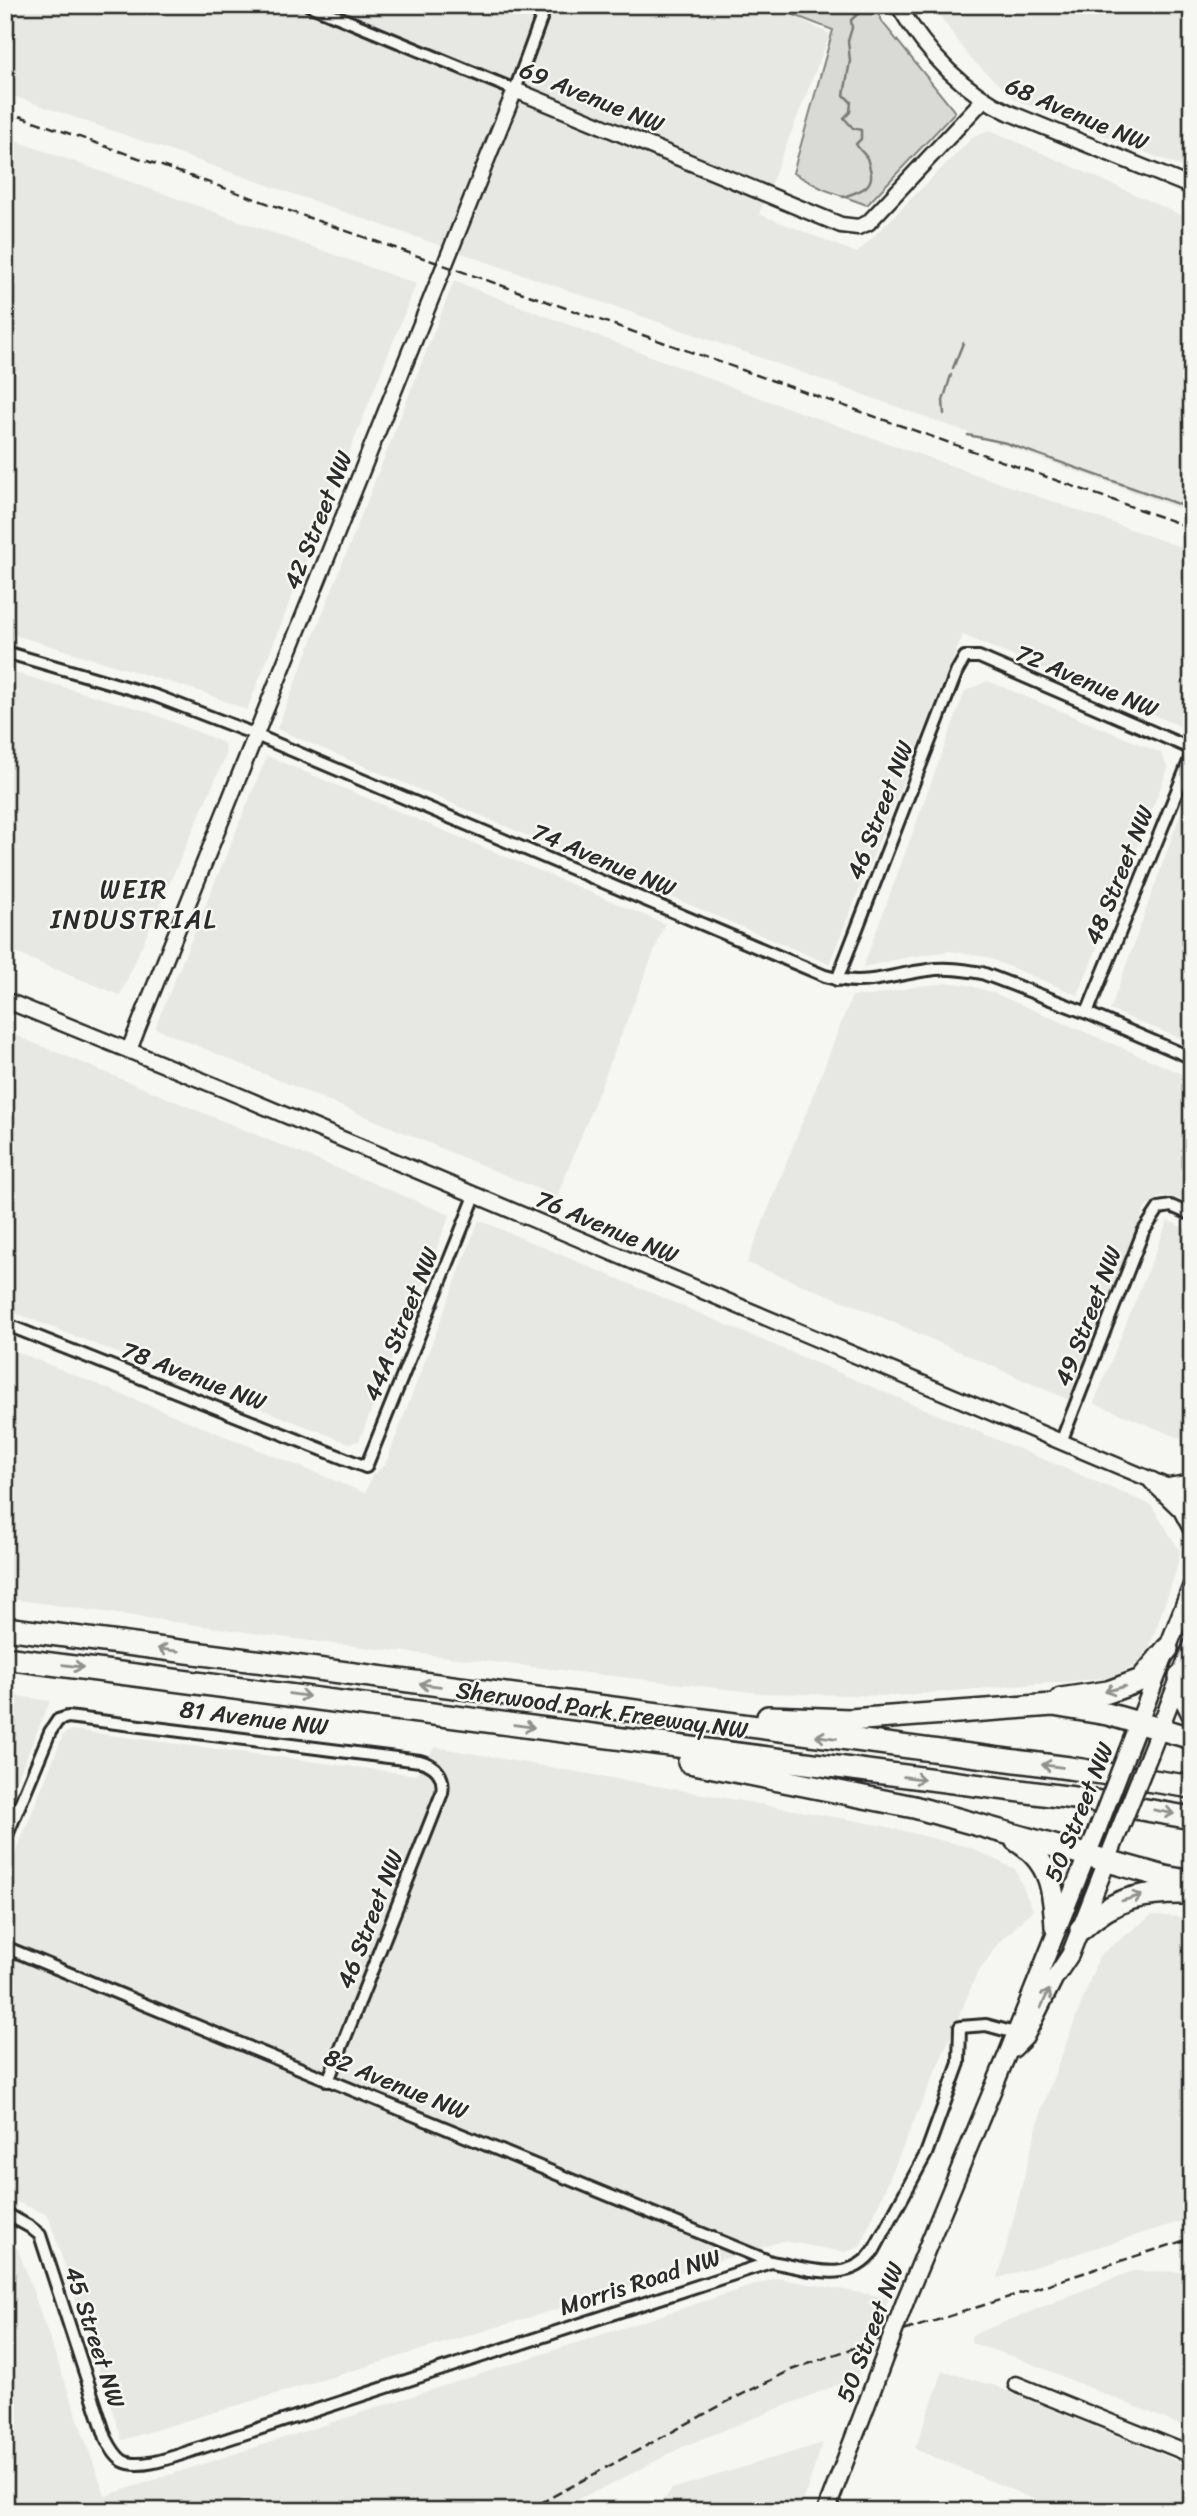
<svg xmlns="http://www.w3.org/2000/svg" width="1197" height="2516" font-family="Sriracha,sans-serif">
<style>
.built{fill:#e7e7e3}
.green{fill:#d9d9d5;stroke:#828280;stroke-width:2}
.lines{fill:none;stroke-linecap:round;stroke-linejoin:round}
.stream{stroke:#7a7a78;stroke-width:2.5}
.minor-casing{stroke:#2b2b2b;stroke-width:16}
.tertiary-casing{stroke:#2b2b2b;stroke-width:19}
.secondary-casing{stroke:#2b2b2b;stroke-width:21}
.motorway-casing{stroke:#2b2b2b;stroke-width:26}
.minor{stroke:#f6f6f2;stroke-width:10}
.tertiary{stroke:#f6f6f2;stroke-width:14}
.secondary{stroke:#f6f6f2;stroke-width:16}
.motorway{stroke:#f6f6f2;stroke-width:21}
.rail{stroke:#2b2b2b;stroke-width:2.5;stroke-dasharray:10 5;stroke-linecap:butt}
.secondary-bridge-casing{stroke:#2b2b2b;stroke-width:21;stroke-linecap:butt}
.secondary-bridge{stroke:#f6f6f2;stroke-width:16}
.oneway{stroke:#90908e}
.labels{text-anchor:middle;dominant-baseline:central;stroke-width:5;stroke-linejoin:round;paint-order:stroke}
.street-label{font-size:24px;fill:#2b2b2b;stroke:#f6f6f2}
.neighbourhood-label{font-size:26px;letter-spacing:2px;fill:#2b2b2b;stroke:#f6f6f2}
</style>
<rect width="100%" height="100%" fill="#f6f6f2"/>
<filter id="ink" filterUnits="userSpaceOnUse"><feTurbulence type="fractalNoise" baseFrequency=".0143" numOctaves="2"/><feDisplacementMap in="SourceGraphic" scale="14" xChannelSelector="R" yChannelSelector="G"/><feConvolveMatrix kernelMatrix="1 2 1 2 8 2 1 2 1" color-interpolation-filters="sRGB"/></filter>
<g filter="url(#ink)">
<path class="built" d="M5,5H743L752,9L759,7L790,14L830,34L759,214L857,253L974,136L990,130L1192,220V513L770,361L5,93Z
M932,5H1192V171L1016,100L970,58Z
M5,137L416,284L247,710L202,692L5,632Z
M454,281L763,399L1192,551V731L963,635L829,964L277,729Z
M5,670L146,711L224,743L226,755L120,995L5,949Z
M988,681L1161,753L1168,769L1078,995L986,957L950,951L908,957L863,967L965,691Z
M267,756L665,924L557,1197L155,1028Z
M1192,782V1043L1110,1010Z
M950,983L969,985L996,994L1192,1078V1202L1161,1196L1145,1208L1069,1400L854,1305L747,1263L852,996H871L919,986Z
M5,1031L450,1215L359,1441L349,1443L5,1309Z
M479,1220L1151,1505L1180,1551L1176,1571L1145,1661L1110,1678L893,1696L761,1693L310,1641L5,1598V1347L365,1493L372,1475L385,1465Z
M1168,1221L1192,1231V1443L1094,1403Z
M5,1694L50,1701L5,1808Z
M71,1730L416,1775L435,1747L879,1825L969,1847L1015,1869L1033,1910L997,1945L977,1974L860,2247L845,2252L783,2241L122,2440L48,2215L5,2197V1880L63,1735Z
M1152,1915L1192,1918V2218L998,2278L1042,2108L1099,1956Z
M5,2244L18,2249L105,2496L776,2278L889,2298L857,2377L684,2446L608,2486L549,2511H5Z
M1192,2263V2430L1018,2358L971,2343L972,2335L1132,2271L1184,2272V2266Z
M943,2371L995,2386L1192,2467V2511H1062L915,2449Z
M823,2443L799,2511H660L656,2509L672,2489Z"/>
<path class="green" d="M768,5H874L883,23L955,112L867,205L823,189L793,173L833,30Z"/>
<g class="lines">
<path class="stream" d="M843,197C857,192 876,188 870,169C870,168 867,158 867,158C863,152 859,150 856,144L861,139V130L853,128L844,118L850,112L851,102L844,95L850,61L848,41L852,28L851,20L860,12L863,5
M953,368L963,343
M944,414L943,401L951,375
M968,435L1006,443L1192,509"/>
<g class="minor-casing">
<path id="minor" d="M309,5L515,90L546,5
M5,652L156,696L244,730L825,976C865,988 889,975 928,970C946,967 964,970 982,973L1087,1013L1192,1058
M837,980L957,671L965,657H979L1192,749
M1087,1013L1192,754
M5,1324L366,1467L475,1196
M1061,1442L1143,1232L1159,1208L1171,1206L1192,1215
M5,1840L50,1732L58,1720L68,1717L420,1761C436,1765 445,1776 442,1793L328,2081
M5,1947L771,2262
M5,2213L30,2227L40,2235L106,2438C110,2446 115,2456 123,2461C141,2471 180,2454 200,2448L771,2262C807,2268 850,2286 874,2250L926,2154L959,2063L960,2027L986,2025L1019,2034"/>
</g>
<g class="tertiary-casing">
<path id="tertiary" d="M898,5C925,51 962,91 1010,113L1192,187
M5,1000L228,1091L1192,1497
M129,1050L515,90L841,225L858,227L868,223L984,99
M1016,2384L1192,2455"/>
</g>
<g class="secondary-casing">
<path id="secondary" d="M1152,1481L1182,1510L1192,1529
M1169,1487L1192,1483
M1128,1750L1192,1585
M1150,1753L1192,1646
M1013,2049L1025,2037L1054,1979L1070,1955L1118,1833
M906,2299L1007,2055L1098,1828
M826,2511L866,2406"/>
</g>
<g class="motorway-casing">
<path id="motorway" d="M5,1628L1069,1768L1192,1787
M5,1658L1089,1800L1192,1818
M1180,1677L1182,1692L1192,1712
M1061,1699L1108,1692L1141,1680L1167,1649
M768,1717L850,1720L1053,1705L1107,1714L1192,1738
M689,1762L914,1807L1165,1877L1192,1882
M1016,1840C1051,1861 1054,1890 1056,1927
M1081,1929C1116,1896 1145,1892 1192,1893"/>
</g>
<use href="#minor" class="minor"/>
<use href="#tertiary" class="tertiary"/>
<use href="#secondary" class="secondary"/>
<use href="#motorway" class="motorway"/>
<path class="rail" d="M5,111L1192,528
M526,2511L727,2402L791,2370L888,2336L1192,2238"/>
<g class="secondary-bridge-casing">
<path id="secondary-bridge" d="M1098,1828L1128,1750
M1118,1833L1150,1753
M866,2406L906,2299"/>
</g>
<use href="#secondary-bridge" class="secondary-bridge"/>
</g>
<defs><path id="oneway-shaft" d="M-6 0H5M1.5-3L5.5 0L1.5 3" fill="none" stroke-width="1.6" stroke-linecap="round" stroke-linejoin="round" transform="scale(1.75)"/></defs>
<g class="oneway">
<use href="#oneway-shaft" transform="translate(168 1650) rotate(-173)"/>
<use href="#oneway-shaft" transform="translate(73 1666) rotate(8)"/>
<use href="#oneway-shaft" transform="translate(430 1685) rotate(-173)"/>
<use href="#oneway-shaft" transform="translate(1115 1689) rotate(164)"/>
<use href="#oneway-shaft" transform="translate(299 1695) rotate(8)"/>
<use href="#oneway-shaft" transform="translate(524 1726) rotate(8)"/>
<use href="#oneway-shaft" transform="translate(826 1737) rotate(-172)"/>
<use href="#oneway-shaft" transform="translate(1052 1766) rotate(-172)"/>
<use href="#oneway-shaft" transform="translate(914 1778) rotate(7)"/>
<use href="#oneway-shaft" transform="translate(1164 1812) rotate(11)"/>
<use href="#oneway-shaft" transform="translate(1132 1898) rotate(-16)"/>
<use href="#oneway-shaft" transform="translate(1045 1999) rotate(-65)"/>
</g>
</g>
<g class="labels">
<g class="street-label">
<text transform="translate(592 97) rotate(22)">69 Avenue NW</text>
<text transform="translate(1077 114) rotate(23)">68 Avenue NW</text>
<text transform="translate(318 520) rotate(-68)">42 Street NW</text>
<text transform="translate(1087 681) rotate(23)">72 Avenue NW</text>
<text transform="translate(880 810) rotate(-69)">46 Street NW</text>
<text transform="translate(604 860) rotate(23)">74 Avenue NW</text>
<text transform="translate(1119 875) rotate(-68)">48 Street NW</text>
<text transform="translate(607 1227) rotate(23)">76 Avenue NW</text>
<text transform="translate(1088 1316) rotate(-69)">49 Street NW</text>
<text transform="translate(401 1324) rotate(-68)">44A Street NW</text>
<text transform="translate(194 1376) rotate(21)">78 Avenue NW</text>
<text transform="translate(602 1710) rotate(8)">Sherwood Park Freeway NW</text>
<text transform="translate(254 1718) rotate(7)">81 Avenue NW</text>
<text transform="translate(1079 1812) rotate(-68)">50 Street NW</text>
<text transform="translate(370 1919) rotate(-69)">46 Street NW</text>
<text transform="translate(396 2084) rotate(22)">82 Avenue NW</text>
<text transform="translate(640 2282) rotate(-18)">Morris Road NW</text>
<text transform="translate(870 2332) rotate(-69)">50 Street NW</text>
<text transform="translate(95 2337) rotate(72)">45 Street NW</text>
</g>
<g class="neighbourhood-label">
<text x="134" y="889">WEIR<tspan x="134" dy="30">INDUSTRIAL</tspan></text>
</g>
</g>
<rect width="1197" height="2516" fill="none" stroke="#f6f6f2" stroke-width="28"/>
<rect x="14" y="14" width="1169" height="2488" fill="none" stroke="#2b2b2b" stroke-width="2.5" filter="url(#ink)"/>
</svg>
